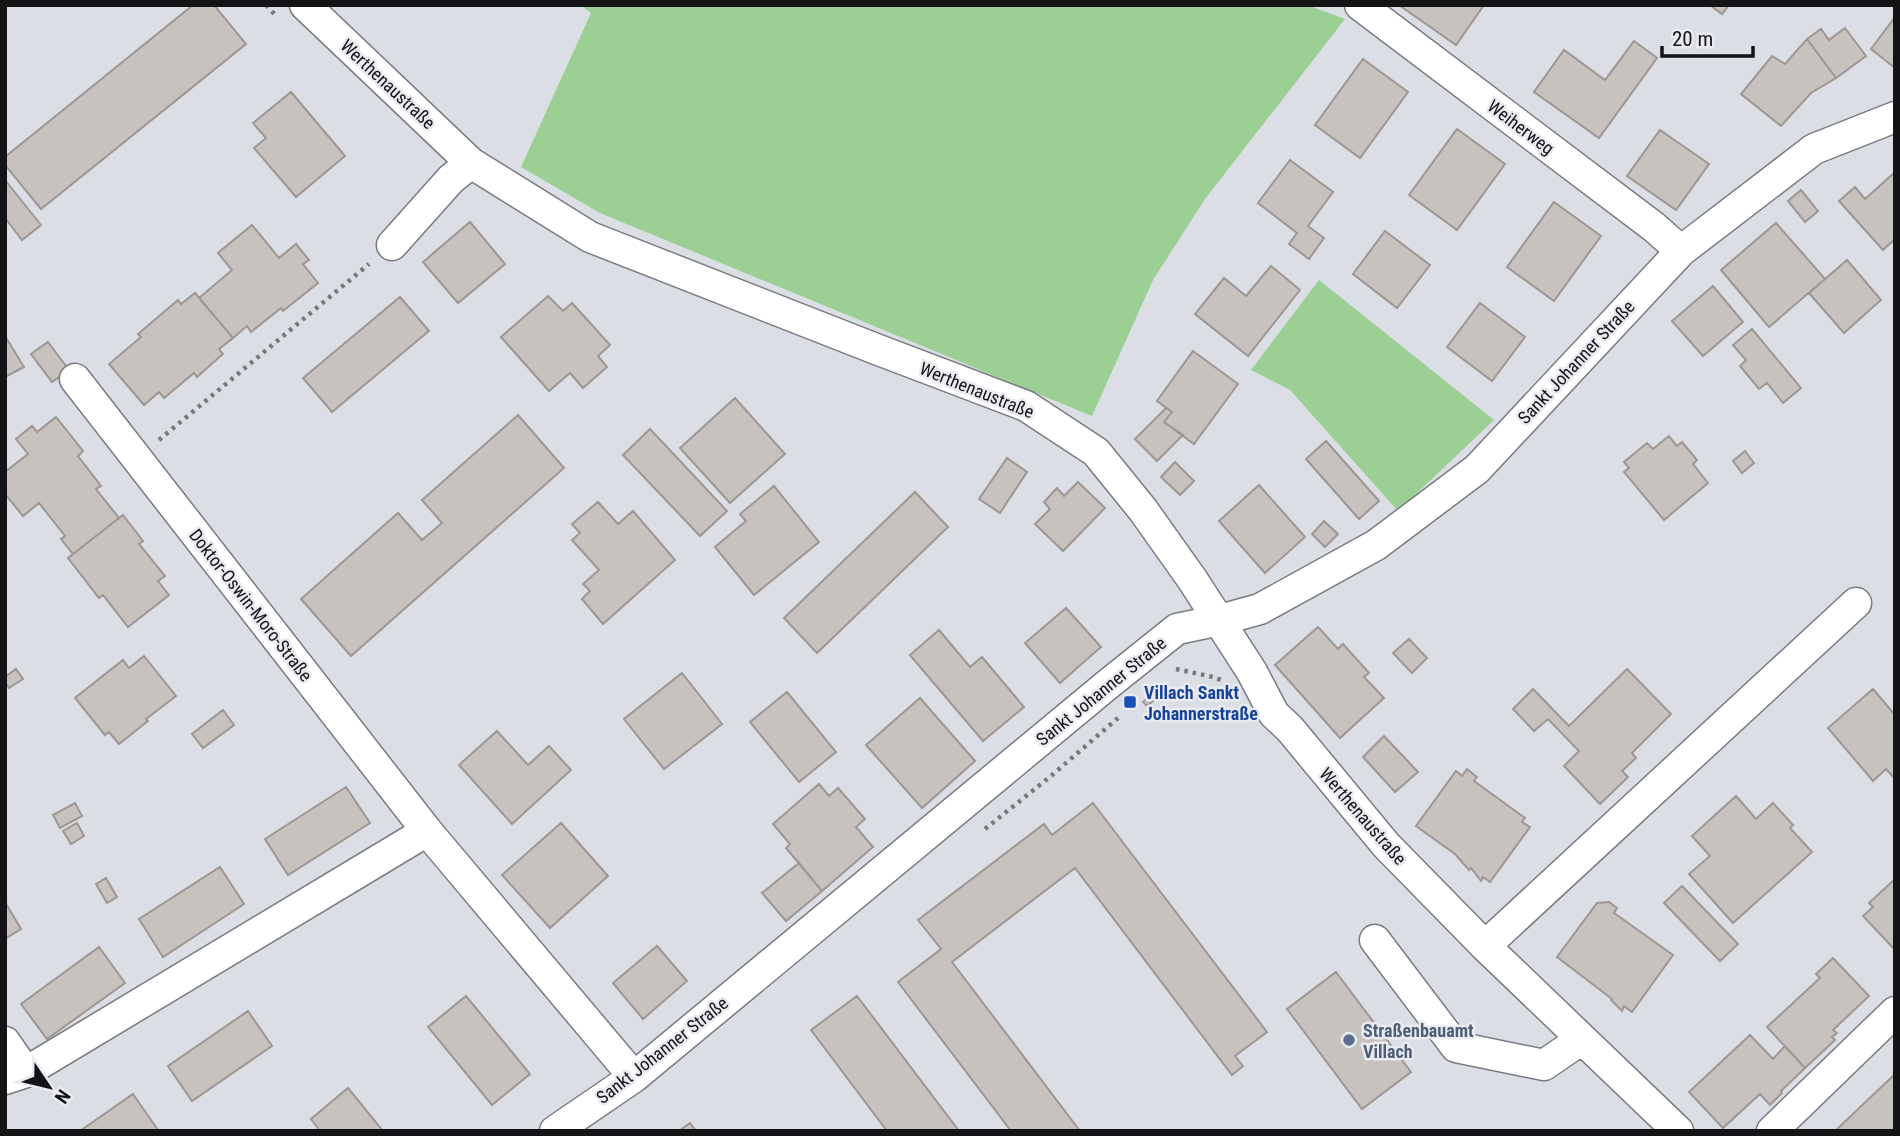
<svg xmlns="http://www.w3.org/2000/svg" width="1900" height="1136" font-family="'Roboto Condensed',sans-serif">
<style>
.green{fill:#9bcf93}
.building{fill:#c8c2be;stroke:#9d9793;stroke-width:2}
.lines{fill:none;stroke-linecap:round;stroke-linejoin:round}
.minor-casing{stroke:#797b81;stroke-width:33}
.path{stroke:#77797d;stroke-width:4.5;stroke-dasharray:3.5 5;stroke-linecap:butt}
.minor{stroke:#fff;stroke-width:30}
.transit-dot{fill:#1a4fb4;stroke:#e9ebf1;stroke-width:2.5}
.service-dot{fill:#5c6f8a;stroke:#e9ebf1;stroke-width:2.5}
.labels{text-anchor:middle;dominant-baseline:central;stroke-width:5;stroke-linejoin:round;paint-order:stroke}
.street-label{font-size:18px;fill:#141417;stroke:#e9ebf1}
.transit-label{font-size:18px;font-weight:bold;fill:#164399;stroke:#e9ebf1;text-anchor:start}
.service-label{font-size:18px;font-weight:bold;fill:#4e5e75;stroke:#e9ebf1;text-anchor:start}
</style>
<rect width="100%" height="100%" fill="#dbdee4"/>
<path class="green" d="M580,5H1307L1345,19L1205,199L1153,280L1092,416L600,213L521,167L591,13Z
M1319,280L1494,420L1398,511L1290,390L1251,370Z"/>
<path class="building" d="M193,5H214L246,44L41,209L5,165V157Z
M1399,5H1484L1456,45Z
M1710,5H1729L1722,14Z
M1895,17V68L1871,49Z
M1845,28L1866,56L1836,78L1807,39L1821,29L1829,40Z
M1807,39L1836,78L1811,93L1781,126L1741,94L1772,56L1785,64Z
M1634,41L1657,58L1599,138L1534,92L1564,50L1605,80Z
M1363,59L1408,92L1360,158L1315,125Z
M291,92L345,156L296,197L254,148L266,138L253,123Z
M1457,129L1505,164L1457,230L1409,195Z
M1660,130L1709,164L1676,210L1627,176Z
M1290,160L1333,192L1308,226L1324,238L1309,259L1289,244L1297,233L1258,203Z
M1894,173L1895,239L1883,250L1839,201L1855,187L1865,199Z
M5,180L41,225L22,240L5,218Z
M1801,190L1818,211L1805,222L1788,201Z
M1554,202L1601,236L1554,301L1507,267Z
M470,222L505,264L458,303L423,262Z
M1776,223L1825,279L1769,327L1721,270Z
M252,225L279,258L296,244L309,260L303,264L318,283L283,311L281,308L251,332L247,326L233,338L199,298L232,270L218,253Z
M1385,231L1430,265L1397,308L1353,274Z
M1847,260L1881,300L1844,333L1809,293Z
M1271,266L1300,290L1248,356L1195,314L1224,278L1246,296Z
M1713,286L1743,322L1703,356L1672,321Z
M195,293L233,338L219,349L223,354L197,377L194,373L164,398L159,392L144,405L109,364L141,337L138,334L178,300L181,304Z
M548,296L563,311L572,303L610,345L598,356L607,367L583,388L570,373L549,391L501,337Z
M400,297L429,331L332,412L303,378Z
M1480,303L1525,337L1492,381L1447,347Z
M1752,329L1801,388L1783,403L1767,383L1759,389L1740,366L1746,360L1733,345Z
M5,336L24,367L5,377Z
M48,342L69,370L52,382L31,354Z
M1193,351L1238,384L1194,444L1164,422L1172,412L1157,401Z
M735,398L785,454L730,503L680,448Z
M1166,408L1172,412L1164,422L1183,435L1157,461L1135,439Z
M518,415L564,468L351,656L301,599L398,513L422,540L442,523L422,500Z
M56,417L83,451L78,456L101,486L96,489L119,518L73,554L61,539L65,536L39,503L23,516L5,494V472L28,454L16,439L32,426L37,432Z
M650,429L727,511L700,536L623,455Z
M1669,436L1677,446L1682,442L1697,460L1693,464L1708,483L1664,520L1624,472L1629,468L1624,462L1647,443L1653,449Z
M1326,441L1379,501L1359,519L1306,459Z
M1745,451L1754,463L1742,473L1733,461Z
M1007,458L1027,472L1000,513L979,499Z
M1175,462L1194,481L1180,495L1161,477Z
M1078,482L1105,508L1063,551L1035,524L1050,509L1044,502L1057,488L1064,496Z
M1259,485L1305,537L1265,573L1219,521Z
M774,486L819,542L754,595L715,547L746,521L740,514Z
M915,492L948,527L817,653L784,618Z
M598,502L618,524L633,511L675,560L603,624L582,599L590,591L583,584L599,570L572,540L580,533L572,524Z
M123,515L143,541L139,544L165,576L158,581L169,595L128,627L103,595L99,598L68,558Z
M1324,521L1338,534L1325,547L1312,534Z
M1066,608L1101,647L1060,683L1025,643Z
M1318,627L1338,649L1343,644L1369,673L1364,677L1384,698L1340,738L1275,665Z
M939,630L970,667L982,657L1024,707L983,741L910,655Z
M1409,639L1427,658L1412,673L1393,653Z
M144,656L176,696L146,719L148,721L119,744L109,732L105,735L75,698L123,660L129,668Z
M16,669L23,679L9,688L5,682V677Z
M1627,669L1671,714L1632,753L1636,758L1622,771L1628,777L1600,804L1564,766L1579,751L1548,719L1534,731L1513,709L1533,689L1569,726Z
M682,673L722,724L664,769L624,719Z
M1161,686L1165,691L1147,706L1143,702Z
M1873,689L1895,715V779L1886,769L1873,781L1828,728Z
M787,692L836,752L799,782L750,722Z
M920,698L975,761L922,808L866,745Z
M223,710L234,725L203,748L192,734Z
M497,731L528,765L549,746L571,770L512,824L459,765Z
M1384,736L1418,772L1395,792L1363,757Z
M1467,769L1477,777L1474,781L1525,818L1522,822L1530,827L1490,882L1483,877L1481,881L1471,868L1469,870L1455,854L1416,826L1456,771L1462,776Z
M819,784L829,796L838,788L865,819L856,827L873,847L822,891L786,848L790,844L773,824Z
M346,787L370,823L288,875L265,839Z
M1736,796L1756,819L1773,803L1793,825L1790,828L1812,852L1733,923L1689,874L1710,856L1692,836Z
M75,803L82,816L60,828L53,815Z
M1093,803L1267,1032L1235,1056L1243,1066L1232,1075L1075,868L952,962L1080,1131H1011L898,982L941,949L918,920L1044,824L1052,835Z
M77,823L84,836L71,844L63,831Z
M561,823L608,876L550,928L502,875Z
M799,863L822,891L786,921L762,893Z
M220,867L244,904L163,957L139,919Z
M106,878L117,897L107,903L96,884Z
M1895,879V950L1863,916L1873,907L1869,903Z
M1682,886L1738,944L1720,961L1664,903Z
M5,902L21,929L5,939Z
M1609,902L1617,908L1614,913L1673,955L1632,1012L1624,1006L1622,1011L1611,1000L1612,999L1557,957L1597,903Z
M657,946L687,981L643,1019L613,983Z
M99,947L125,983L47,1039L21,1004Z
M1833,958L1869,996L1833,1030L1837,1033L1832,1037L1835,1040L1805,1068L1767,1027L1820,978L1816,974Z
M1336,972L1411,1072L1362,1109L1287,1009Z
M466,996L530,1074L492,1105L428,1027Z
M857,996L959,1131H887L811,1030Z
M248,1011L272,1046L192,1101L168,1066Z
M1750,1035L1773,1059L1785,1046L1805,1068L1781,1091L1782,1093L1770,1105L1760,1094L1723,1128L1689,1092Z
M1895,1074V1131H1835Z
M348,1088L383,1131H320L311,1119Z
M133,1094L158,1130L156,1131H80Z
M690,1123L696,1131H679Z"/>
<g class="lines">
<g class="minor-casing">
<path id="minor" d="M305,5L471,163L590,237L876,349L1026,406L1096,452L1143,510L1192,579L1252,672L1274,714L1290,729L1386,845L1485,946L1678,1131
M1360,5L1654,227L1681,251
M392,245L451,179L471,163
M75,379L427,831L634,1077
M1375,940L1456,1047L1544,1065L1582,1039
M1485,946L1856,603
M5,1042L26,1072
M5,1079L26,1072L427,831
M555,1131L634,1077L1107,685L1177,629L1220,620L1260,609L1376,545L1477,469L1681,251L1814,149L1895,117
M1772,1131L1895,1012"/>
</g>
<path class="path" d="M266,5L277,17
M159,440L369,264
M1176,669L1213,677L1221,680
M985,829L1051,776L1118,718"/>
<use href="#minor" class="minor"/>
</g>
<rect class="transit-dot" x="1123" y="695" width="14" height="14" rx="3.5"/>
<circle class="service-dot" cx="1349" cy="1040" r="7"/>
<g class="labels">
<g class="street-label">
<text transform="translate(388 84) rotate(43)">Werthenaustraße</text>
<text transform="translate(1521 127) rotate(37)">Weiherweg</text>
<text transform="translate(1576 362) rotate(-47)">Sankt Johanner Straße</text>
<text transform="translate(977 390) rotate(22)">Werthenaustraße</text>
<text transform="translate(251 605) rotate(52)">Doktor-Oswin-Moro-Straße</text>
<text transform="translate(1101 691) rotate(-39)">Sankt Johanner Straße</text>
<text transform="translate(1363 816) rotate(49)">Werthenaustraße</text>
<text transform="translate(662 1050) rotate(-38)">Sankt Johanner Straße</text>
</g>
<g class="transit-label">
<text x="1144" y="692">Villach Sankt<tspan x="1144" dy="21">Johannerstraße</tspan></text>
</g>
<g class="service-label">
<text x="1363" y="1030">Straßenbauamt<tspan x="1363" dy="21">Villach</tspan></text>
</g>
</g>
<rect width="1900" height="1136" fill="none" stroke="#141417" stroke-width="14"/>
<g transform="translate(49 1087) rotate(125)" stroke="#e9ebf1" stroke-width="5" paint-order="stroke">
<path d="M0-5L12 26L0 18L-12 26Z" fill="#141417"/>
<text y="-10" font-size="19" font-weight="bold" text-anchor="middle" fill="#141417">N</text>
</g>
<path d="M1662 46v10h91v-10" fill="none" stroke="#141417" stroke-width="3.5"/>
<text x="1672" y="46" font-size="21" fill="#141417" stroke="#e9ebf1" stroke-width="5" paint-order="stroke">20 m</text>
</svg>
